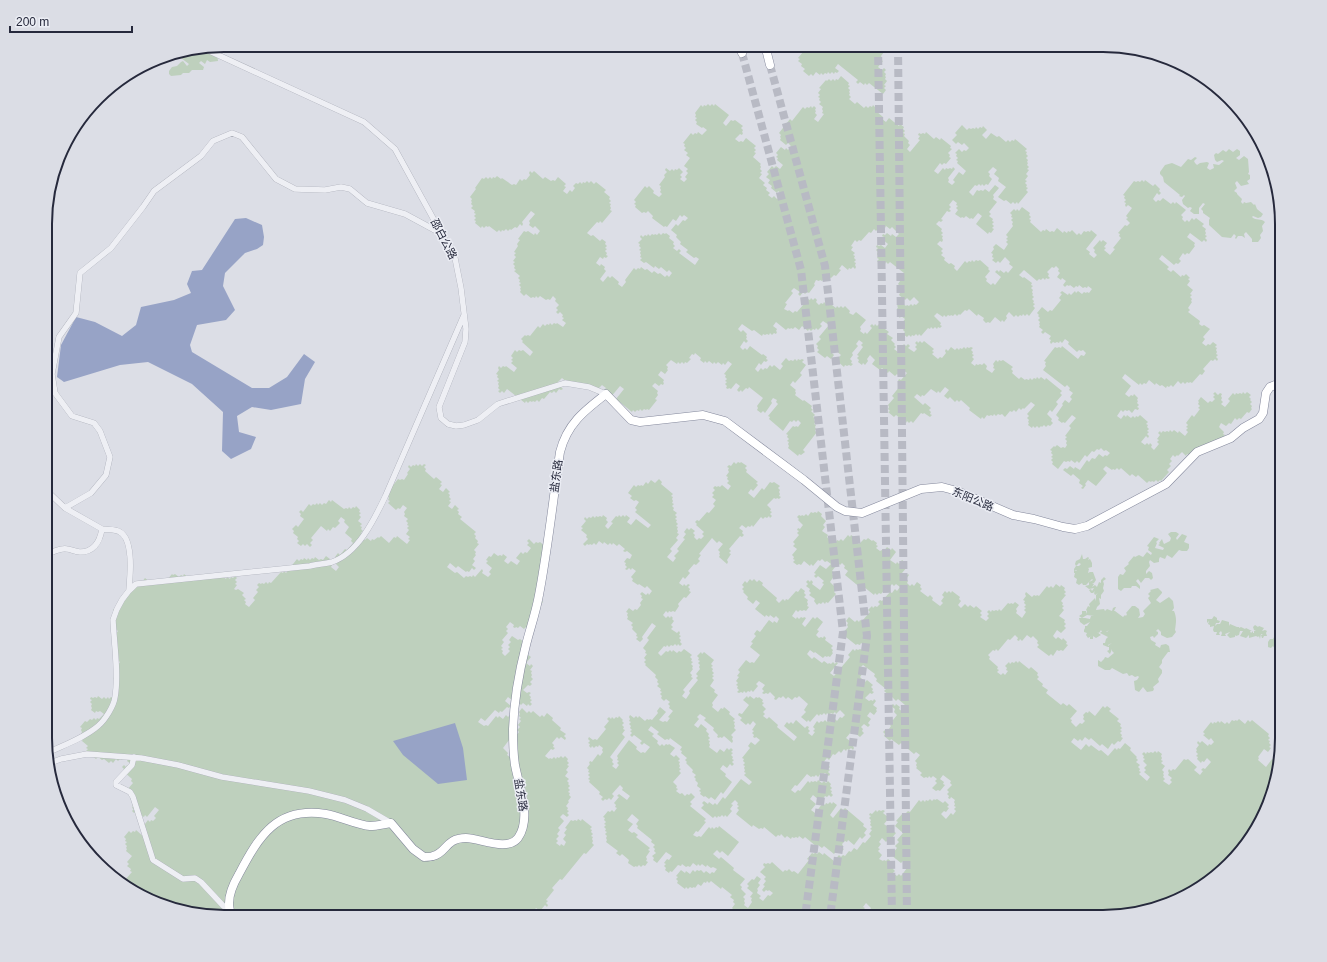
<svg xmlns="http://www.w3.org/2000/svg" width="1327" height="962" font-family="Arial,'Noto Sans SC',sans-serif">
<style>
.green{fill:#bed0bd}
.water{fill:#97a3c6}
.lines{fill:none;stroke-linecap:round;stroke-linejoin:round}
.highway-tunnel{stroke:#b8bac4;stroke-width:8;stroke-dasharray:8 4;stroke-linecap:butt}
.minor-casing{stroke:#a5a8b3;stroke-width:6}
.highway-casing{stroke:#84889c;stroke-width:9}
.minor{stroke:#eeeff4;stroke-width:5.5}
.highway{stroke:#fff;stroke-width:8}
.labels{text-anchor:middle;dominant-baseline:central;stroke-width:3;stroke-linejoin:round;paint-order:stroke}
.street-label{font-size:11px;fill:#26293c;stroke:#ebedf4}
.rim{fill:none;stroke:#26293c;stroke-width:2}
</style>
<rect width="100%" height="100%" fill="#dcdee6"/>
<path class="green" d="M803,45H886L882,51L884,52L881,56L882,58L881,60L883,61L878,67L882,70L884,68L886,70L884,72L886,74L885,76L886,77L885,79L887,81L884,85L886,86L884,88L886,90L883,94L869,83L867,85L865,83L864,85L860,82L858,84L856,82L858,80L838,64L835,68L839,71L837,73L835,72L834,74L832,72L830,74L828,72L827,74L825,73L823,75L821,73L820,75L816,72L813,76L811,74L809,76L803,71L805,69L801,66L802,64L798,61L800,59L798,58L803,52L801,50L804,46Z
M220,46V51L217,53L218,61L210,62L207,60L205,64L201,61L199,63L204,67L203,70H192L189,73H183L181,75L171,76L169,74V71L172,67L177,66L181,62L183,61L187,66L189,64L181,58V57L179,55L181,53L192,51L191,53L193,55L195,52L202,51L206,53L208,48Z
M841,76L849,83L848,85L850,86L848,88L850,90L849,92L850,93L849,95L851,97L849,99L855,104L857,102L864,108L866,106L868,108L870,106L872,107L873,105L877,109L876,111L883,117L882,119L886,122L889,118L899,126L900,124L904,127L903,129L905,131L903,133L905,134L904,136L909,141L908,143L910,145L907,149L910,152L920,140L918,139L920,136L918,135L919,133L921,134L923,133L925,134L926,132L934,139L936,137L940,140L941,138L951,146L950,148L952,149L948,153L950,155L949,157L951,158L946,164L944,163L942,165L940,163L934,171L938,174L943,168L945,170L946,168L948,169L950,168L952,169L953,167L955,169L948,178L949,180L948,182L952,185L955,182L953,180L959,172L963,175L966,171L957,163L958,161L956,160L958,158L956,156L957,154L955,153L959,149L962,152L964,150L966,151L969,148L964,143L962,145L958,142L956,144L952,140L957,135L955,133L962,125L967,130L969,128L971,129L973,128L975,129L976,127L978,129L980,127L982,128L983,126L987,130L982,135L986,139L991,133L997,137L999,136L1006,142L1008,140L1010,142L1012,140L1014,141L1015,139L1027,149L1025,151L1027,152L1026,154L1028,156L1026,158L1028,160L1027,162L1028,163L1027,165L1029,167L1027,169L1029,170L1026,174L1028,176L1025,180L1027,181L1025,183L1027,185L1026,187L1028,188L1026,190L1028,192L1018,204L1017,202L1015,204L1013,202L1011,204L1006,200L1004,201L998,197L1006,187L998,181L999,178L994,174L997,170L993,167L988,172L990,174L989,176L992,179L988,185L986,184L984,186L982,184L981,186L979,184L977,186L975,185L969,192L973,196L977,190L979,191L981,190L983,191L985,189L989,192L995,185L999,188L993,195L994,197L993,199L997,202L989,212L991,214L989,216L993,219L992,221L994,222L992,224L994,226L992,228L994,229L991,233L989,232L988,234L976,224L982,216L978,213L973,219L971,218L970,219L966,216L964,218L962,217L961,218L955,214L958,210L956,208L958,206L956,205L957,203L953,200L949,205L951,207L949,209L951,211L949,212L947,211L941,219L943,220L941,222L939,221L936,224L942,229L941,231L943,233L941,235L943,236L942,238L943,240L942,242L940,241L937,244L943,249L941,251L943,253L941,255L945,258L944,260L949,264L951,263L955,266L954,268L957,271L965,261L967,263L969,261L971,262L972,260L974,262L976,260L978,261L980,260L989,268L988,269L990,271L985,277L987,279L986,281L991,285L993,283L995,285L1001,277L995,272L997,270L999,272L1000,270L1004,273L1006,271L1008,273L1013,267L1009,264L1010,262L1005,257L1000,263L998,261L996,263L992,260L994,258L992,257L993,254L991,253L994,249L993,247L996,244L1004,250L1008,244L1006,242L1008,240L1006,239L1008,237L1006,235L1013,226L1012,224L1013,222L1011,220L1013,218L1011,217L1012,215L1010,213L1014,209L1016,211L1017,209L1019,211L1022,207L1030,213L1029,215L1031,217L1029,219L1031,220L1030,222L1041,232L1043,230L1045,231L1046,229L1050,232L1052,231L1054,232L1057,228L1063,233L1064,231L1067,233L1068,231L1070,232L1072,230L1077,235L1079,233L1081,235L1084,231L1086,232L1088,231L1090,232L1091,230L1097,235L1086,249L1090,252L1089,254L1094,258L1097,255L1094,252L1095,250L1093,248L1100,240L1101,242L1103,240L1107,243L1104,247L1106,248L1104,250L1110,255L1115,249L1113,248L1121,238L1119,236L1120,234L1118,233L1125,225L1127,226L1130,223L1126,219L1128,218L1126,216L1132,208L1128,205L1126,207L1125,205L1126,203L1124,202L1126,200L1124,198L1125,196L1123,195L1134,181L1136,182L1138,181L1140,182L1142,180L1144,182L1145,180L1153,186L1155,184L1160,189L1159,191L1161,193L1159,195L1157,193L1153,199L1156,202L1158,200L1160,201L1163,198L1171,204L1173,202L1175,204L1176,202L1186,210L1181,215L1183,217L1182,219L1185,222L1187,220L1189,222L1192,218L1194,220L1196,218L1204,224L1202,226L1206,229L1205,231L1206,233L1205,235L1207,236L1205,238L1207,240L1206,242L1204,240L1202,242L1190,233L1187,237L1195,243L1194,245L1195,246L1189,254L1187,253L1185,255L1183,253L1179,259L1181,261L1178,264L1176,263L1174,265L1162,255L1159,259L1169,267L1167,269L1171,272L1173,270L1181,277L1182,275L1184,276L1186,274L1190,278L1188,279L1190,281L1187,285L1193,290L1190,294L1192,295L1190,297L1192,299L1191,301L1192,302L1188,308L1190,310L1188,312L1200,321L1199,324L1202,326L1204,325L1210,329L1203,337L1205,339L1202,343L1206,346L1208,344L1210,345L1213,342L1217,345L1215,347L1217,348L1216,350L1217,352L1216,354L1218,355L1216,357L1218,359L1217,361L1215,359L1213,361L1211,360L1203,369L1205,371L1202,375L1200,374L1192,383L1190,382L1189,383L1187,382L1185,384L1183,382L1181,384L1178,381L1173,387L1171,385L1169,387L1167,386L1166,388L1162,385L1160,386L1156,383L1155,385L1149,380L1146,384L1144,383L1142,385L1140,383L1139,385L1125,374L1122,378L1131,386L1125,394L1129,397L1131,395L1133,396L1134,394L1138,398L1137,400L1138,401L1137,403L1139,405L1137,407L1139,408L1138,410L1135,409L1132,413L1129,410L1127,411L1125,410L1123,412L1121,410L1117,416L1121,419L1124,415L1126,417L1127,415L1131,418L1133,416L1135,418L1136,416L1138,417L1140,415L1148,422L1146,424L1148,425L1147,427L1149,429L1147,431L1149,432L1147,434L1149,436L1148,438L1146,436L1141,442L1145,445L1147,443L1149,445L1150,443L1152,445L1151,447L1154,450L1159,444L1157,442L1159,440L1157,439L1160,435L1158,433L1160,431L1161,433L1163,431L1165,432L1167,431L1169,432L1170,430L1172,432L1174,430L1178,433L1179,431L1185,436L1188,432L1186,430L1188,428L1186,427L1188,425L1186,423L1192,415L1194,417L1200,409L1198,408L1200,406L1198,404L1199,402L1198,401L1201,397L1208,403L1210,401L1212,402L1215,399L1213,397L1215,395L1213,394L1215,392L1218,395L1220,393L1222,394L1221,396L1222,398L1221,400L1223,402L1221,404L1225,407L1230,401L1228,399L1233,393L1235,395L1236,393L1238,394L1240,393L1242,394L1243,392L1245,394L1247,392L1251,395L1249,397L1251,399L1250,400L1252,402L1250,404L1252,406L1251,408L1252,409L1249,413L1247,412L1241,419L1239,418L1237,420L1235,418L1231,424L1229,423L1226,426L1221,423L1219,427L1224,432L1223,434L1225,435L1215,447L1189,455L1187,454L1186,456L1182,452L1178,456L1177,455L1175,457L1173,455L1170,459L1172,461L1169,464L1171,466L1167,470L1169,472L1161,481L1160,480L1158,482L1156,480L1154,482L1152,481L1151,482L1149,481L1147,483L1138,475L1136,477L1132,474L1130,476L1121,468L1119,470L1117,468L1115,470L1113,469L1112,470L1106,466L1103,469L1107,473L1096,486L1088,480L1085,484L1086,485L1083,489L1081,488L1083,486L1079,483L1080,480L1073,474L1071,476L1063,470L1065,468L1067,469L1070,466L1074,469L1075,467L1080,470L1087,460L1089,462L1092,458L1095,459L1099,454L1103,457L1105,455L1107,456L1110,453L1106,450L1104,451L1101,448L1099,450L1097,449L1094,452L1092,451L1087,457L1085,455L1079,463L1077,461L1075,463L1071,460L1070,462L1068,461L1066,462L1064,461L1058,469L1052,464L1053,462L1051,460L1053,458L1051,457L1053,455L1051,453L1052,451L1050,450L1054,446L1055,447L1057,445L1061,448L1063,447L1065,448L1067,445L1066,443L1067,441L1065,439L1067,437L1065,436L1071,428L1069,426L1076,418L1072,415L1065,423L1063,422L1062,423L1058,420L1059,418L1056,415L1063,405L1062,404L1065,400L1069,403L1072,399L1070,397L1073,393L1069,390L1070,388L1067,385L1065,387L1043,370L1046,366L1045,364L1046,362L1044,361L1055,347L1057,348L1059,347L1061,348L1062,346L1078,359L1081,355L1084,356L1086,353L1083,350L1081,351L1079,350L1077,352L1068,344L1069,342L1065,339L1062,343L1060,341L1059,343L1057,342L1055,343L1053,342L1051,344L1050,342L1051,340L1049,339L1051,336L1045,332L1043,334L1041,332L1043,330L1039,327L1040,325L1039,324L1040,322L1038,320L1040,318L1038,316L1039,315L1037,313L1042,307L1048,312L1050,310L1052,311L1061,300L1059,298L1062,294L1060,293L1062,291L1068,295L1069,293L1071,295L1075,291L1076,293L1078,291L1082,294L1084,292L1086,293L1087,292L1089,293L1092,289L1088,286L1087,288L1085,287L1083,288L1079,285L1078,287L1076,286L1074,288L1070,285L1069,286L1067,285L1065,287L1063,285L1066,281L1062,278L1061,280L1057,277L1060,273L1058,271L1059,269L1056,266L1054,268L1052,267L1047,272L1049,274L1048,276L1050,278L1048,279L1046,278L1045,280L1043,278L1041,280L1039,279L1037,281L1024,270L1019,275L1023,278L1024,277L1032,283L1031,285L1033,286L1031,288L1033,290L1032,292L1033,294L1032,295L1034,297L1032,299L1034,301L1033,303L1035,304L1033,306L1035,308L1029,316L1027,314L1025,316L1023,314L1022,316L1020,315L1018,317L1016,315L1014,317L1009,312L1006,316L1007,318L1004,322L1002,320L1001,322L995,317L990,323L988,322L986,323L983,320L984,318L978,314L977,316L969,309L967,311L965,310L960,315L959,314L957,316L955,314L953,316L951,315L950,316L948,315L946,317L944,315L943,317L937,313L934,316L941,323L940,325L942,326L940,328L938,327L937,329L935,327L933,329L931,327L930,329L928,328L921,336L919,334L918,336L916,334L914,336L912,335L911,337L909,335L907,337L903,334L905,332L903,330L904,328L902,327L904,325L902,323L905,319L901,316L900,318L898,316L899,315L897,313L899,311L897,309L898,307L897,306L900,302L906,306L907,305L909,306L911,304L913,306L914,304L916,305L919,302L914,297L910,301L907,298L905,300L899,295L900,293L899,291L900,289L898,288L900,286L898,284L902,278L901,277L904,273L890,262L888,264L886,262L885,264L881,261L879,263L877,261L879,259L877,258L878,256L877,254L878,252L876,250L878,248L876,247L877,245L879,246L881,245L885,248L888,244L882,239L884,237L882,236L883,234L885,235L887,233L891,236L892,234L896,237L899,234L892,227L890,229L886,226L885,228L883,227L879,230L878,229L876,231L874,229L871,233L869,232L861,241L859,240L857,242L855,240L851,246L853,247L851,250L855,253L853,255L855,256L854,258L856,260L854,262L856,263L855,265L856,267L855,269L853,267L851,269L849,268L848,270L842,265L839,269L841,270L836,276L834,275L831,278L829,277L826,281L824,279L822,281L820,280L819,281L816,280L814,284L815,285L809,293L807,292L805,294L803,292L800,296L798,294L800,292L794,288L791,291L793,293L785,303L787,304L784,309L788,311L789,310L793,313L795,311L797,312L803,305L801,303L804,299L806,301L808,299L810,300L811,298L813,300L815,298L817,300L816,302L819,305L821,303L823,304L824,302L826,304L828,302L836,308L837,306L839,308L841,306L843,308L845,306L850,311L849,313L853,315L856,312L866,320L860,327L861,329L860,331L864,334L865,332L867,334L872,328L870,326L872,324L874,326L875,324L877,326L879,324L881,325L882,323L886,327L885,329L889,332L887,334L893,338L891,340L895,344L894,345L896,347L894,349L898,352L904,344L906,346L908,344L910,346L908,348L914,352L917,349L915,347L917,345L915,343L917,341L918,343L920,341L922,343L924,341L934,349L932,351L934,352L932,354L938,359L940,357L942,358L946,353L945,351L946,349L948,351L951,347L955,350L957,348L959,350L960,348L962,349L964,347L966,349L967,347L969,348L971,347L973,348L971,350L973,352L972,354L974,355L972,357L974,359L971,363L975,366L976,364L978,365L980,364L982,365L984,363L987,366L986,369L992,373L995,369L993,368L994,366L993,364L996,360L998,362L999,360L1001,361L1003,360L1013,367L1011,369L1013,371L1012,373L1019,379L1021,377L1025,380L1026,379L1029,380L1030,378L1032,380L1034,378L1036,379L1037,377L1039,379L1041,377L1045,380L1046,378L1062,391L1060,393L1062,395L1056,402L1058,404L1052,412L1050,410L1047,414L1052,419L1051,421L1053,423L1050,426L1048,425L1046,427L1044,425L1042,427L1041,426L1039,428L1037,426L1035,428L1033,426L1032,428L1028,425L1029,423L1028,422L1029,420L1027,418L1029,416L1027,414L1035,405L1031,402L1024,409L1023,408L1021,410L1019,408L1016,412L1014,410L1012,412L1010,411L1005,417L1002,414L1000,415L998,414L996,416L994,414L993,416L991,415L989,416L987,415L984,419L982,417L981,419L969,410L970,408L961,400L959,402L957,400L955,402L950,397L948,399L944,396L949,390L945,387L940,393L938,391L937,393L931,389L924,396L922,395L921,397L917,394L914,397L923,405L925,403L931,408L929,410L931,412L930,414L932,415L930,417L924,413L923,414L921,413L913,423L911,421L909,423L907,421L906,423L896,415L894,417L888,412L890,411L888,409L889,407L888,405L894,398L892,396L900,386L898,385L899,383L898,381L899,379L901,380L907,373L903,370L899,376L897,374L895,376L889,371L888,373L882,368L880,370L872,364L875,360L870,355L867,359L868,361L865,365L863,363L862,365L858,362L859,360L857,358L859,356L857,355L863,347L861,345L863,343L859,340L856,344L858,346L852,353L853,355L850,359L852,361L851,363L853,364L851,366L849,365L847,366L845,365L844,367L836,360L841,355L835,350L832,353L834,355L831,359L827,356L825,358L817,352L819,350L817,348L818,346L816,344L821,339L819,337L829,325L823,321L820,324L822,326L818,330L816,328L815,330L813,329L811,331L809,329L808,331L802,326L799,330L795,327L793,329L791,328L790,329L788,328L786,330L776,322L773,326L777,329L776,331L777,332L776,334L774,333L772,335L770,333L769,335L767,334L765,335L763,334L762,336L754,330L752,331L742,324L738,329L741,332L743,330L747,334L746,336L747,337L746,339L748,341L746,343L744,341L740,347L743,350L745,348L747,350L750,346L762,355L763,354L767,357L766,359L768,360L766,362L764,361L761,365L759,363L755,369L758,372L761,368L763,370L765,368L767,369L770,365L772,367L774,365L780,370L783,366L781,364L786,358L789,361L791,360L793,361L795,359L797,361L798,359L800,360L802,359L804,360L802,362L806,365L800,373L802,375L795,383L793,381L790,385L796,390L795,391L796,393L795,395L803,401L804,400L812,406L811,408L813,410L811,411L815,415L813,417L815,418L814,420L816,422L814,424L816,425L815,427L816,429L815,431L817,432L803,450L805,452L801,455L799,454L798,456L788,448L789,446L788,444L789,442L787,441L789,439L787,437L788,435L786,434L793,426L795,427L796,426L798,427L801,423L798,420L796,422L794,420L792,422L790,421L783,431L769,419L770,417L768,416L778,404L776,402L777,400L773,398L771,401L772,403L765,413L763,411L761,413L757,410L758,408L757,406L763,398L749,387L748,389L746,388L742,392L741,390L739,392L737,390L740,386L736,383L731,389L729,388L728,389L726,388L727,386L725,384L727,382L725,381L727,379L725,377L726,375L724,374L732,364L728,361L725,365L723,363L722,365L718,362L716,364L714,362L713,364L709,361L707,363L705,361L704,363L700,360L701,358L695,353L694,355L692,354L689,358L691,359L687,363L685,362L684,364L682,362L680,364L678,362L677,364L671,360L666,365L668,367L667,369L668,370L665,374L661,371L658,375L664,380L663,382L664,383L663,385L661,384L659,386L655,383L652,386L658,391L657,393L658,395L655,399L657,400L649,410L647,409L646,410L644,409L642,411L640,409L639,411L637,410L635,412L633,410L632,412L616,399L624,389L620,386L610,398L602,392L606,388L602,385L597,390L569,384L562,378L558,382L562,385L561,387L563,389L561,390L559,389L556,393L554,391L552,393L550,392L544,399L542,398L539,402L537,400L535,402L533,401L532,402L530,401L528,403L526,401L525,403L507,389L504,393L502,391L500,393L498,391L500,390L498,388L499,386L498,384L499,382L497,381L499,379L497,377L498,375L496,374L499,370L498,368L499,366L501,368L503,366L505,367L506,366L514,372L517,368L511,363L513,361L511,360L513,358L511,356L515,350L517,352L519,350L521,351L523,350L530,356L533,352L522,342L523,341L521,339L525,335L526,336L528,335L530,336L538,326L540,328L543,324L545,326L547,324L549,325L550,323L552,325L554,323L556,324L557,323L563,327L566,323L562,320L564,318L562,317L563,315L560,312L558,314L556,312L558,310L556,308L559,305L555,301L556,299L553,296L550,300L548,299L546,300L540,296L538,298L536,296L535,298L533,297L531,298L526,294L524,296L520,292L521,290L520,289L521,287L519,285L521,283L519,282L520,280L518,278L520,276L514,271L516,270L514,268L515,266L513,264L515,262L513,261L516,257L514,255L516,253L514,252L518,246L517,244L520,240L518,239L524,231L526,232L528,231L534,235L535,233L537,235L540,231L535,226L533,228L529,225L530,223L529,221L535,214L531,211L522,222L523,224L522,226L520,224L517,228L515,227L511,230L510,229L508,231L506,229L504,231L502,230L501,232L499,230L497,232L489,226L488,227L486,226L484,228L482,226L481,228L475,223L476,221L474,220L476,218L474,216L476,214L474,213L475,211L471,208L473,206L471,204L472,202L471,201L472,199L470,197L476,189L475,188L482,178L484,179L486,177L488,179L490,177L492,179L493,177L495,178L497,176L501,179L502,178L512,185L514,184L516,185L520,179L522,181L524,179L526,180L530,175L529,173L530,171L532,173L534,171L543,179L545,177L551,181L553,180L555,181L558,177L566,184L564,186L566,187L563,191L567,194L570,190L572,192L575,188L573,186L576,183L578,184L580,182L582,184L583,182L585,183L587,181L589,183L591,181L594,184L596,182L606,190L604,192L610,197L609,199L611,201L609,203L611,204L610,206L611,208L610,210L612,211L602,223L600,221L599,223L597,222L587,233L591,236L593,235L600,241L602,239L606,242L605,244L607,246L605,248L607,249L605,251L607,253L606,255L608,256L606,258L604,257L603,259L600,257L596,263L600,266L601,264L605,267L604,269L606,271L600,279L603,282L608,276L610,278L612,276L619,282L618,284L622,287L626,282L625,280L634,268L636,270L638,268L640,269L641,267L645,270L647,269L652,273L654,271L658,274L660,273L665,277L667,275L669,277L672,273L669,270L667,272L661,267L659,269L655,266L654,268L646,262L644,263L640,260L642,258L640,257L641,255L640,253L641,251L639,250L641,248L639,246L640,244L638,243L642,239L640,237L641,235L643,237L645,235L647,236L648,234L650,236L652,234L654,235L655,234L657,235L659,233L661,235L663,233L665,234L666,233L670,236L669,238L674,242L673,244L675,246L673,248L677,251L679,249L681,251L679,253L695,265L699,259L696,257L694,258L686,252L688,250L680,244L681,242L676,237L677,235L671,230L676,224L678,226L683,220L685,221L688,218L684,215L682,217L680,215L676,221L673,219L667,227L665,226L664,227L652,218L653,216L648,211L646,213L644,212L642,213L635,207L636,205L634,204L636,202L634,200L645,186L647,188L649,186L654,191L653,193L659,197L662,194L660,192L661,190L660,188L661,186L659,185L665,177L664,175L667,172L665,170L666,168L670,171L672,169L674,171L675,169L677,170L679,168L683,172L680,175L682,177L680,179L684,182L687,179L685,177L688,173L686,171L688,169L684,166L690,158L686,155L688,153L684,150L686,148L684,146L685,144L683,143L691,133L693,135L695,133L697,134L698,132L702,135L707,130L703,127L702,128L696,124L697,122L695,120L697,118L695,117L696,115L695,113L701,105L703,107L704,105L706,106L708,104L710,106L712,104L714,106L715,104L729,115L723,123L726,126L731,120L733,121L735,120L743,126L741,128L743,130L742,132L743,133L742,135L740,134L735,139L739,142L741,141L743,142L746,138L756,146L754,148L756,150L754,152L756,153L753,157L761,164L760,165L761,167L760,169L762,171L760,173L762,174L759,178L765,183L763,185L767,188L766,190L770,193L768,195L772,198L774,196L777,199L782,194L778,191L777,193L771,188L772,186L768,183L770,180L766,177L769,174L767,172L772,166L774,168L776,166L780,169L783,165L777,160L778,158L776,157L778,155L776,153L781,147L785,150L786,148L788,150L791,146L788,143L786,145L780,140L781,138L780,137L781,135L779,133L790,119L792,121L803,107L805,109L807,107L809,108L811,106L812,108L814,106L816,108L815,110L816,111L815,113L817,115L814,119L818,122L824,114L822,113L823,111L822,109L823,107L819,104L821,102L819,100L820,98L818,97L820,95L818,93L821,89L819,88L826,80L827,81L829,79L831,81L833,79L835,81L836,79L838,80Z
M1229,149L1233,152L1237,149L1240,151V155L1236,158L1239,160L1244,156L1248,159L1249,172L1248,174L1250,175V179L1247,181L1249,184L1241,186L1237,181L1235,183L1237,188L1234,191L1237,193V194L1242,199L1241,202L1243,204L1244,202L1246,203L1251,202L1254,205L1255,204L1257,209L1263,214L1261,217L1258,218L1253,216L1252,217C1256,221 1261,218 1265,222L1262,226L1263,231L1260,235L1261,238L1258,242H1252V239L1246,232L1244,234L1245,238L1242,236H1238L1236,239L1235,238L1236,236L1234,234L1231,238L1222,237L1209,225V220L1210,218L1203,213V211L1201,209L1205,204L1203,203L1199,208V214H1194L1190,211L1192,208L1190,207L1188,208L1183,204L1182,200L1185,196L1184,195L1182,197L1179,196L1180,195L1164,182L1163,177L1160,174V172L1165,165L1172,163L1181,167L1188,159L1191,160L1195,157L1197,158L1194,161L1195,163L1197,165L1200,163L1207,162L1209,163L1207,168L1210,170L1214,168L1213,164L1219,165L1224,161L1222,160L1217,162L1215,160L1214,155L1216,153L1218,154L1223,150L1226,152Z
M734,462L736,464L738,462L740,463L741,462L747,466L745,468L747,470L746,472L758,482L756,483L758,485L753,491L751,489L748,493L754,498L762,488L764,490L770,482L772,483L774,482L780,486L778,488L780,490L779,492L780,494L779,496L781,497L779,499L777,498L776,499L774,498L767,505L771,509L770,511L772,512L770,514L772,516L770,518L769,516L767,518L765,517L763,519L761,517L753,527L752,525L750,527L748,526L746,528L742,525L739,528L743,531L742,533L744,535L742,537L740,536L729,549L731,551L729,553L731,554L727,560L728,562L727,564L719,557L720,555L719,554L720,552L718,550L723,544L719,541L717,543L712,538L699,554L701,555L698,559L700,561L696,565L694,564L688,571L690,573L685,579L683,577L679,583L683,586L684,584L686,586L688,584L690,585L688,587L690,589L689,591L691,592L686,598L684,597L678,604L679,606L675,612L673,611L671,612L669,611L668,613L666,611L663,615L666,618L668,616L670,618L671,616L673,618L672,619L674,621L671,625L673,627L671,629L677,633L679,631L680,633L679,635L681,636L679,638L681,640L680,642L682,644L680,646L678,644L677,646L675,644L673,646L671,645L669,647L667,645L666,647L664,646L658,653L661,656L666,651L668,652L670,650L672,652L673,650L677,653L679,651L681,652L684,649L692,655L690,657L692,659L691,661L693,662L691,664L693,666L692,668L693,669L690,673L692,675L691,677L693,678L683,690L685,692L682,696L686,699L690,693L689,691L698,680L696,678L698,676L696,674L700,669L699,667L700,665L698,663L700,661L698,660L699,658L697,656L701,652L702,654L704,652L714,660L711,664L713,666L711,667L713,669L712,671L714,673L712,675L714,676L712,678L714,680L710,686L715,690L714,692L718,695L712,703L713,705L712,707L718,712L721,708L723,709L724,707L730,712L729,714L735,719L733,721L735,722L734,724L735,726L734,728L736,730L731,735L733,737L732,739L733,741L732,743L724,736L722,738L720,737L719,738L717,737L718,735L713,730L714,728L704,720L706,718L700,714L697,717L699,719L694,725L698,728L701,724L707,729L706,731L709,734L708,736L710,738L708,740L710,741L709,743L710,745L709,747L717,753L720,749L724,752L727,748L729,750L731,748L733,750L731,752L733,753L731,755L733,757L732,759L734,760L732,762L734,764L732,766L730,764L727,768L723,765L720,769L726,774L725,776L732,782L723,794L721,792L715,800L711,797L709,799L705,796L704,797L700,794L701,792L699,791L701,789L697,786L698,783L695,780L696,779L694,777L696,775L692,772L693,770L686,763L687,762L685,760L687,758L681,753L682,751L680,750L682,747L670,738L669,740L667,739L665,740L657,734L659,732L651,726L648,730L654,734L652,736L658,741L657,743L660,746L662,744L664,746L666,744L668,745L669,744L675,748L670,754L674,757L676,755L680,759L678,761L680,762L679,764L680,766L679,768L681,769L679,771L681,773L673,782L677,786L676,788L678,789L676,791L680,794L682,793L685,796L687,794L689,795L691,793L695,797L690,802L692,804L690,806L706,819L704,821L706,822L698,832L696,831L693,835L697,837L699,836L701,837L709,827L711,829L712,827L714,829L716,827L718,828L719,826L739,842L728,856L722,851L720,853L717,850L713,854L719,859L721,857L734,868L733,870L745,879L740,885L742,887L741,889L746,894L743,897L745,899L744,901L745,903L744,905L748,908L752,902L751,900L752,898L750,897L753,893L747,888L749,886L747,884L752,879L754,880L757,876L761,879L758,883L760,885L757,889L758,890L757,893L761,896L759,898L763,901L768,895L770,896L773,893L769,890L768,891L766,890L764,892L762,890L765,886L763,885L766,881L764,879L766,877L760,872L765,867L763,865L764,863L766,864L768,863L770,864L772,862L783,872L785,870L787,871L789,869L792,872L794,871L798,874L809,860L807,859L812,853L814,854L815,852L817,854L819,852L823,855L824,853L834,861L839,855L841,857L843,855L845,856L849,851L851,852L854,848L857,850L863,842L865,843L871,836L869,834L872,830L870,829L872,827L870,825L871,823L870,822L871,820L869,818L871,816L869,815L870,813L872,814L876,810L877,812L879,810L881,811L883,810L885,811L883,813L889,818L884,824L896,833L891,839L893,841L892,843L888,840L886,842L882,838L879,842L881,844L878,848L880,849L878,851L882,855L879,859L883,861L884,860L886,861L888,859L894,864L892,866L894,868L893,869L895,871L893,873L897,876L899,874L901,876L907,868L905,867L906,864L903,861L901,863L891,855L897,848L895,846L899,842L897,840L903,833L895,826L898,822L896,821L903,813L905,814L908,811L910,812L919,800L921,802L923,800L925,802L926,800L928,801L930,799L932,801L934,799L935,800L937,799L943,803L945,801L949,805L947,807L949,808L946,812L944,811L941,814L946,819L951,813L953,815L956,811L954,809L956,807L954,806L955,804L954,802L955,800L951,797L950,799L948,798L949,796L947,794L949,792L947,790L952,785L950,783L951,781L943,775L940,779L944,782L943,784L945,785L940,791L938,790L936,791L932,788L937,783L935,781L937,779L933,776L931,778L929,776L928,778L926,777L924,778L920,775L922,773L916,768L917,767L916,765L917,763L915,761L920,755L916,752L914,754L901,743L899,745L891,739L890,741L884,736L885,734L883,732L885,730L887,732L891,726L890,725L891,723L889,721L891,719L893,720L897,715L894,712L895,709L891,706L893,704L895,706L896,704L900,707L899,709L903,712L906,709L904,707L905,705L898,699L896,701L892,697L890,699L889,698L890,696L884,691L886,689L876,681L877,679L874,676L875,674L863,665L860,668L862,670L861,672L863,673L860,677L865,682L867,680L873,685L871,687L873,689L872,691L874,692L872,694L870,693L865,698L869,701L871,700L873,701L874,699L876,701L873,705L877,708L876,710L877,711L874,715L870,712L867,716L871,719L868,723L870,725L868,727L864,724L861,727L863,729L862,731L864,733L860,737L854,732L853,734L851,732L846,738L854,744L853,746L854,748L853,750L851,748L849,750L847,749L846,751L844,749L841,753L839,751L835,755L833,754L829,760L827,758L822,764L826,767L828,765L830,767L828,769L830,770L828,772L830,774L829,776L825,773L823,774L821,773L818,777L816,775L814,777L813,776L811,777L807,774L797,786L795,785L791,790L795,793L798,790L800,791L808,781L810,783L811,781L813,782L815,781L817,782L818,780L822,783L824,781L826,783L828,781L831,784L830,786L832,788L830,790L832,791L831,793L833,795L831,797L829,795L827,797L825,796L822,800L820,798L819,800L813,795L810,799L816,804L811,810L815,813L823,803L825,805L826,803L828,804L830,802L832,804L833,802L837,805L830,815L833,818L841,808L843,810L845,808L864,824L863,826L867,829L864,833L866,835L862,839L860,837L854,845L848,840L847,842L845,841L842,844L843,846L842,848L844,849L842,851L840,850L839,852L837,850L834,854L824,846L822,848L818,845L817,847L805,837L803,839L799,836L798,838L796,837L794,838L792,837L791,839L787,836L785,838L781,834L780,836L778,835L776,837L764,827L763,829L761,828L759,829L753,825L752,827L736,814L739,810L737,808L739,806L737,805L738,803L735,800L731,804L733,805L730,809L732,811L727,817L725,815L724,817L722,815L720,817L718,816L717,818L715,816L713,818L701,808L704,805L702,803L704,801L708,804L709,802L713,805L715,803L717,805L723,797L725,799L741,779L749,785L752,782L744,775L746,773L744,772L745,770L744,768L745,766L743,765L745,763L743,761L744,759L742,758L750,748L748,746L751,742L755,745L760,740L756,737L755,738L753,737L754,735L752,733L754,731L752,730L756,724L753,721L750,725L748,723L746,725L740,720L742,718L738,715L739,713L742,714L749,705L743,700L747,696L748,698L750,696L754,699L756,697L758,698L759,697L763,700L762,702L764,703L762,705L766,709L763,712L765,714L763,716L767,719L769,717L778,725L777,727L794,741L797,737L784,726L787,722L789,724L791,722L793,724L796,720L805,728L807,726L809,727L808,729L810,731L808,733L812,736L815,732L813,731L815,729L813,727L817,721L819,723L821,721L823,722L825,720L827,722L828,720L830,722L832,720L834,721L835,719L837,721L840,717L842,718L845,715L840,710L836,714L835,712L833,714L831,713L829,715L827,713L826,715L824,713L822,715L820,714L819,716L817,714L810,722L808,720L807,722L801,717L806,712L804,710L808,704L799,696L797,698L795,697L792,700L788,697L786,699L783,696L781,698L779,697L776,700L774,699L775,697L770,692L768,694L766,693L764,694L762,693L764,691L762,689L765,685L759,681L756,684L758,686L753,692L751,690L750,692L748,691L746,693L744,691L743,693L741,692L739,693L737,692L739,690L737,688L738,686L736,685L738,683L736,681L739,677L737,676L740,672L738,670L746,660L750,663L752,662L754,663L760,655L750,647L753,643L751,642L756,636L754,634L757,630L760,632L769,620L773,623L774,621L777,623L779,619L776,616L774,618L770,615L769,617L766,615L765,617L755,609L760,603L756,600L753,604L747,599L748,597L743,592L744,591L742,589L744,587L742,585L745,581L747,583L750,579L752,581L754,579L757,582L759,580L763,583L762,585L777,598L776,600L779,603L783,599L785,601L786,599L788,600L796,591L798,592L801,588L805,591L804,593L806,595L804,597L808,600L807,602L808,604L807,606L809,607L806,611L804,610L802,611L800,610L798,612L796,610L792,616L796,619L797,617L799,619L801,617L803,618L804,617L806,618L802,624L805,627L813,617L815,619L817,617L823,622L817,630L819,631L816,635L819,638L821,637L823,638L824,636L826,638L825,640L833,646L831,648L833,650L832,652L833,653L830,657L828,656L827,657L825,656L823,658L815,652L814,653L810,650L807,654L812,659L814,657L822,663L824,661L828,664L829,663L831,664L833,662L835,664L836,662L838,663L830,673L834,676L850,657L848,655L853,649L855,651L856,649L858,650L860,649L862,650L865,646L861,643L860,645L857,644L856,645L842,634L848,627L847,625L848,623L846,621L849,617L855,622L857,620L859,622L860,620L862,621L870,612L868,610L872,606L873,608L875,606L877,607L880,604L878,602L880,600L882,601L890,592L892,593L895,589L897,591L900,587L896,584L894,586L892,584L889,588L887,587L881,594L879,593L877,595L875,593L874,595L864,587L862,589L845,575L848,571L844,568L845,566L842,563L840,565L838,563L832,571L834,572L832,574L834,576L830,582L835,587L834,588L836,590L834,592L836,594L828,603L826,602L825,604L823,602L821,604L819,603L817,605L814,601L815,599L809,595L811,593L809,591L810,589L806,586L808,584L806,582L808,580L810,582L811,580L813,582L812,584L820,590L824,584L822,583L824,581L818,576L816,578L814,576L816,574L814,573L820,565L826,569L831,564L827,561L825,562L822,559L820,561L818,560L813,566L811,564L810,566L804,561L801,565L799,564L797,565L793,562L795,560L793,559L794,557L792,555L797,549L793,546L795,544L793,542L799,535L797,533L799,531L797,530L798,528L800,529L803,525L798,520L799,519L797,517L799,515L801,516L802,515L804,516L806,514L808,516L811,512L813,513L815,512L817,513L818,511L822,514L821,516L826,521L823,525L825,527L822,531L828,535L827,537L830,540L832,538L836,542L837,540L839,541L841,539L843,541L848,535L850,537L851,535L857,539L856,542L859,544L864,539L866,540L868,538L872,541L873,540L877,543L876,545L878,546L876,548L880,551L882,550L884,551L887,547L891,550L892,548L896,552L890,560L896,564L897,562L899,564L902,560L906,563L905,565L907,567L902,573L906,576L908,574L909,575L906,579L908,581L907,583L910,586L912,584L914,586L917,582L921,585L920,587L922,589L920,591L928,597L930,595L933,598L932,600L940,606L943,603L941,601L944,597L942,595L945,591L947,593L949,591L951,593L952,591L960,597L959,599L961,601L958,605L961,608L965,604L968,607L970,605L974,608L976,606L982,611L980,613L982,615L980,617L986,621L989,618L987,616L989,614L987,612L989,610L991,612L992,610L994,611L996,610L998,611L999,609L1001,611L1008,603L1010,604L1011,603L1013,604L1015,602L1019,605L1016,609L1017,611L1016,613L1022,618L1026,612L1024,610L1026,608L1024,607L1026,605L1024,603L1025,601L1023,600L1026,596L1025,594L1026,592L1032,597L1034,595L1036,596L1037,595L1039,596L1047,586L1049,588L1051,586L1053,588L1056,584L1060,587L1061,585L1065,588L1064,590L1066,592L1064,594L1066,595L1061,601L1063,603L1062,605L1064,606L1062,608L1064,610L1059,616L1065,620L1064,622L1066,624L1064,626L1066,628L1061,633L1057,630L1053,636L1056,639L1058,637L1062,640L1063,638L1067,642L1066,644L1068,645L1063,651L1061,650L1059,651L1057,650L1053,656L1051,654L1049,656L1037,647L1039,645L1037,643L1038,641L1033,636L1031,638L1027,635L1022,641L1020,639L1019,641L1017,640L1018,638L1015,635L1010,640L1008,639L998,651L996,649L995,651L993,650L988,655L990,657L989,659L998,667L997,669L999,670L997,672L1001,675L1003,673L1005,675L1008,671L1006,670L1007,668L1005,666L1009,662L1010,664L1012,662L1014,663L1016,661L1018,663L1019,661L1029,669L1031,667L1038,673L1037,675L1039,677L1037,679L1043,684L1042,686L1048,690L1046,693L1061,705L1063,703L1067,706L1069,704L1077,711L1070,719L1072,720L1071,722L1076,727L1080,723L1082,724L1085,721L1083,719L1084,717L1083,715L1086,712L1088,713L1089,711L1095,716L1103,706L1105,708L1107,706L1111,709L1109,711L1119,719L1117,721L1121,724L1120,726L1122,728L1120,730L1122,731L1120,733L1122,735L1121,737L1123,738L1120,742L1118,741L1114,745L1112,743L1108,749L1102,744L1100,746L1091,738L1089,740L1085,737L1082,741L1080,739L1078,741L1074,738L1071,742L1081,750L1086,744L1089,747L1091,745L1099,751L1101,750L1108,756L1115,748L1117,750L1118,748L1120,749L1125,743L1131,748L1130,750L1137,757L1136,758L1138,760L1136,762L1140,765L1138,767L1140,769L1139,771L1141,772L1139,774L1147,781L1150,777L1144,772L1146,770L1144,768L1147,765L1143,761L1145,759L1143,758L1144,756L1142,754L1144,752L1146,754L1147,752L1149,753L1151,752L1153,753L1155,751L1157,753L1158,751L1162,754L1161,756L1162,758L1161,760L1163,761L1161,763L1165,766L1162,770L1164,772L1163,774L1164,775L1163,777L1165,779L1163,781L1169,785L1172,782L1170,780L1172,778L1168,775L1169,773L1168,771L1169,769L1171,771L1173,769L1175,770L1184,759L1186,760L1188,759L1197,767L1194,770L1200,775L1203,771L1201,770L1203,768L1205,769L1211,762L1207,758L1204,762L1202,761L1201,763L1197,759L1198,757L1196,756L1198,754L1196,752L1197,750L1196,749L1199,745L1197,743L1198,741L1200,743L1202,741L1208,746L1209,744L1211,745L1214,742L1211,738L1209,740L1203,735L1205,734L1203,732L1211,722L1213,724L1214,722L1216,723L1218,721L1220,723L1221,721L1225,724L1227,722L1229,724L1232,720L1234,721L1236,720L1237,721L1239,719L1245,724L1248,720L1250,722L1252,720L1269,734L1268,736L1270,738L1268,740L1270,741L1269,743L1271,745L1269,747L1271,748L1268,752L1264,749L1258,757L1259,758L1258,760L1266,767L1272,759L1274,760L1276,759L1278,760L1280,757L1272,796V797H1271L1272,795L1268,792L1264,797L1269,802L1263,813L1260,811L1257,814L1260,817V820L1245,847L1183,898L1104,917H1092L1095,913L1089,909L1086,912L1088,914L1085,917H871L869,915L872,911L870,910L871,908L866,903L863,907L865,908L863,910L865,912L862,916L856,911L853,915L855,917H734L732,915L734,913L732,911L733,909L732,908L735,904L733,902L734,900L730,897L732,895L722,887L721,889L711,881L709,883L707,881L706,883L704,882L701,886L698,884L695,888L694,887L692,888L690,887L688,889L686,887L685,889L677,883L678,881L676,879L678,877L676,876L681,870L685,873L686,871L690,874L693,870L695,872L697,870L699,871L701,870L704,873L706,871L710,874L712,872L714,873L717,869L713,867L711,868L707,865L706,867L702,864L700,866L698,864L697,866L693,863L690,867L688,866L686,867L682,864L681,866L678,865L672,872L670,871L669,873L665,870L666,868L664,866L666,864L664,863L667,859L669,860L672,856L666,852L657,863L653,860L654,858L652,856L656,853L654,851L655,849L653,847L655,845L651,842L652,840L637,828L638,826L636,824L639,820L632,814L627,820L633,824L628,830L632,833L634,832L638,835L636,837L650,848L648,850L650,851L646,857L647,859L646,861L648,862L645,866L643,865L641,867L639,865L637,867L636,866L634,867L628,863L629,860L622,854L620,856L616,853L618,851L606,842L607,840L606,838L607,836L605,834L607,832L605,831L606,829L604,827L606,825L604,824L606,822L604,820L605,818L603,817L608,811L610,812L612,810L614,812L617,808L615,807L616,805L614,803L619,797L617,796L619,794L627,800L630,796L622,790L623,788L620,785L612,794L614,796L611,800L609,798L607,800L605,799L603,801L601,799L603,797L599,794L600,792L589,782L590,780L588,779L590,777L588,775L590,773L588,772L589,770L587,768L590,764L589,763L590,761L592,762L598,754L600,756L603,752L602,750L603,748L599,745L598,747L596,746L594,748L592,746L591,748L589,746L590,744L588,743L590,741L588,739L589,737L593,740L595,739L597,740L606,729L604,727L609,721L607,719L609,717L611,719L612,717L614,719L616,717L618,718L619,716L623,720L622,721L624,723L622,725L624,727L623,729L625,730L622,734L625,737L610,757L613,760L612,762L614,764L612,766L616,769L619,765L617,763L619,761L617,760L618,758L617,756L629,740L637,747L636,749L641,753L643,752L645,753L650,747L644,743L642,745L640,743L642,741L634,735L632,737L630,735L632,733L630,731L632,730L630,728L631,726L629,724L631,722L629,721L630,719L629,717L630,715L634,718L636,716L638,718L639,716L645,721L647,719L649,720L650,719L652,720L658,713L657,711L660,707L666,712L659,720L663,722L665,721L667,722L670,718L668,717L673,711L669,708L670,706L668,704L670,702L666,699L664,701L661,698L662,696L660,694L662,692L660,691L661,689L657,686L659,684L657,682L658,680L655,677L656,675L645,665L646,664L644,662L646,660L644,658L647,654L645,653L646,651L643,648L649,640L647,638L656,626L652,623L642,637L643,639L640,642L636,639L638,637L636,636L637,634L632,629L633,627L631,625L633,623L627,619L628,617L627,615L628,613L626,612L629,608L633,611L635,609L637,610L641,605L640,603L643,599L641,598L642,596L640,594L642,592L646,595L648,593L649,595L652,591L647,586L645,588L639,584L638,585L632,581L633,579L631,577L636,571L632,568L631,570L629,568L627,570L625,569L627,567L625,565L626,563L624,562L627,558L630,559L632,555L627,551L625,552L623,551L625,549L619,544L617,546L613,543L612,545L610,543L608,545L604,542L603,544L599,541L596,545L594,543L592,545L590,544L589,545L587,544L585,546L583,544L588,539L586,537L587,535L581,530L583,528L581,527L586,521L584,519L585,517L587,519L589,517L591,518L593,516L595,518L596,516L598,517L600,516L602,517L603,515L607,518L606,520L608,522L605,526L608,529L613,523L611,522L616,516L618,517L619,515L621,517L623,515L625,517L626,515L630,518L627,522L631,525L636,519L648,528L651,525L635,512L637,510L635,508L639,502L636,500L634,501L630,498L632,496L628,493L634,485L636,487L638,485L640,486L641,485L643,486L646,482L648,484L651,480L655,483L659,479L662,482L661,484L673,494L671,496L673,497L672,499L673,501L672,503L674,504L672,506L674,508L673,510L677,513L675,515L677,517L675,519L677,520L676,522L678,524L676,526L678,527L677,529L678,531L677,533L679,534L676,538L678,540L670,549L672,551L667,557L673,562L676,558L674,556L679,551L677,549L685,539L683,538L686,534L684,532L687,528L689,530L691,528L695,531L693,533L695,535L694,537L697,540L699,538L701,539L704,536L702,534L704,532L696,525L697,524L695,522L697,520L699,521L707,512L709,513L715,506L713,504L716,500L712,497L714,495L712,493L715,490L713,488L715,486L717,487L718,486L720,487L722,485L728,490L731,486L727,483L729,481L727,479L728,477L726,476L729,472L728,470L729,468L727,467L729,465L731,466Z
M416,464L418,466L420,464L422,466L424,464L426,465L424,467L426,469L425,471L434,479L436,477L442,482L440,484L442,485L439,489L443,492L446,488L450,492L448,493L450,495L449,497L451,499L449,501L451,502L448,506L452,509L455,505L459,509L457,510L459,512L458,514L462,517L460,519L476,532L474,534L476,536L475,538L478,541L477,543L479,544L474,550L476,552L475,554L476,555L473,559L475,561L472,565L476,568L474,570L472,568L469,572L467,571L466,572L458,566L456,568L450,563L447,567L455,573L457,572L464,578L466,576L468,577L470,576L472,577L473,575L475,577L482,569L483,571L482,573L488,577L491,574L489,572L492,568L486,563L488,561L486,560L489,556L491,557L494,553L498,556L500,555L502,556L503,554L507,557L504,561L508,564L511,561L517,565L520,561L516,558L521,552L523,554L525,552L527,553L531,548L527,545L529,543L527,541L529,539L534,544L536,542L538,543L540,542L547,548L543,577L536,587C540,591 538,598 543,602L538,608L540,610L527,625V629L526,627L524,629L520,626L518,628L516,627L515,628L513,627L514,625L510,622L506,627L508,629L506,631L508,633L502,640L504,642L501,646L503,648L501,649L503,651L502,653L505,656L510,651L508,649L510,647L508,645L511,642L509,640L512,636L518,640L520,639L525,643L527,654L531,657L526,663L530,666L531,664L533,666L530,670L532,671L531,673L532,675L531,677L533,679L530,682L532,684L530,686L528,685L523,690L527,693L529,692L531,693L529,695L531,697L530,699L532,700L530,702L532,704L530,706L528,704L527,706L523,703L521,705L519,703L518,705L508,697L505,701L511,706L509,708L507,707L502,712L500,711L499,713L495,710L485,721L481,718L478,722L484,726L486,725L488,726L496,716L498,718L499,716L503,719L506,715L508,717L510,715L512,717V736L503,748L508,753L507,755L513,759L510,747L517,738L516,736L519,732L517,730L520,727L518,725L521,721L519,719L521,718L519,716L520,714L519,712L522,708L527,713L529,711L531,713L533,711L540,717L542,715L544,717L547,713L553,718L552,720L561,728L560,730L566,734L564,736L566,738L565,740L561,737L559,739L557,737L552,743L554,745L553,747L555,748L553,750L551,749L545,756L549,759L550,758L552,759L554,757L556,759L557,757L559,758L561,756L563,758L565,756L568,759L567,761L569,763L567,765L569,766L566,770L568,772L565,776L569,779L567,781L569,783L568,784L570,786L568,788L570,790L568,792L570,793L569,795L571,797L568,801L569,802L566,806L568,808L567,810L569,811L567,813L569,815L567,817L563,814L560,817L564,821L558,828L560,830L557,834L559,836L556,839L558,841L556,843L560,846L561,844L564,846L566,842L563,839L566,835L564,833L567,829L565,828L571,820L573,821L575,820L577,821L578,819L581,821L582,819L592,827L590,829L592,830L591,832L593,834L591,836L593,837L592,839L593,841L592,843L594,845L586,854L584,853L562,880L560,879L552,888L554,890L546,900L548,901L546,903L548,905L547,907L545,905L540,911L536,908L533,912L537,915L535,917H315L316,914L310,910L305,915L307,917H212L166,907L127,886L128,885L126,884L127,882L125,880L132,872L130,871L131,869L127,866L129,864L127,862L132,856L126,851L127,849L126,848L127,846L125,844L127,842L125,841L126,839L124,837L129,831L131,833L133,831L135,832L136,830L144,837L143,823L145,824L148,820L150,822L151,820L153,821L156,818L154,816L159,810L155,807L147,817L145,815L144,817L142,816L140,818L136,811L134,813L132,811L134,809L132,808L133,806L132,804L134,797L127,790L133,783L131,781L132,779L123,771L124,769L122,767L124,765L126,767L127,765L129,766L131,764L127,761L128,759L125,756L122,760L120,759L118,761L116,759L113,763L111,761L109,763L104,759L102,760L98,757L96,759L86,751L88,749L86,748L88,746L82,741L83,739L81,737L83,736L81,734L82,732L81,730L82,728L80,727L85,721L87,722L90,719L92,720L94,718L96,720L97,718L99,719L104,714L100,711L98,712L96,711L95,713L91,710L92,708L91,706L92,704L90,702L92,700L90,699L91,697L93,698L95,697L97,698L98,696L102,699L104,697L106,699L108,697L109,699L111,697L113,698L117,682L113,679C117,673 116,667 120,662L116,659L114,644L117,641L116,639L117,637L115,635L118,631L114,628V612L113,610L136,581L138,583L140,581L142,582L145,578L151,583L154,579L156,581L158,579L160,580L161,579L163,580L165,578L167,580L172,574L173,575L175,574L179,577L181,575L183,576L184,574L192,581L222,576L226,579L227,577L230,579L231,577L233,578L235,576L237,578L235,580L237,582L235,584L237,585L234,589L236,590L238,589L244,593L242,595L246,599L244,600L246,602L245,604L249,607L255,600L253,598L258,592L256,590L259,587L257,585L259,583L261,584L262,583L264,584L266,582L268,584L269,582L271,583L281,572L283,573L284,571L286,573L297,559L299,561L301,559L303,560L304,558L307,560L308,558L310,560L312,558L314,559L315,557L319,560L321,559L323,560L326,556L330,559L328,561L332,565L331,567L336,571L339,567L336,564L337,562V559L335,557L338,553L340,555L345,549L347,550L353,543L351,541L352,539L345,533L349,527L344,522L345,520L341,517L338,521L340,523L335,528L333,527L330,531L328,529L327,531L321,526L311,538L313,540L310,543L312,545L310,547L307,544L305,546L303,544L301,546L297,543L299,541L297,539L298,537L293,533L294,531L292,529L296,525L298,527L304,519L300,516L301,514L299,512L301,510L303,512L309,504L311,506L313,504L315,505L317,503L318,505L320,503L322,505L324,503L326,504L329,500L331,502L332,500L344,509L346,508L348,509L349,507L351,509L353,507L355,508L356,506L360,510L359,512L361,513L359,515L361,517L358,521L362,524L360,526L362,527L361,529L363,531L361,533L363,535L361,537L365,540L367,538L371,541L372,539L374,540L378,537L379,538L381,536L389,543L394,537L396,538L397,536L407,544L410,540L408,539L410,537L406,534L409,530L407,528L409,526L407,525L408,523L406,521L408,519L404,516L405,514L404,512L407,508L403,505L400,509L398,508L396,510L388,503L390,501L388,500L389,498L388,496L387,493L398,479L400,480L402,479L404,480L408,474L407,473L410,469L408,467L409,465L411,467L413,465L415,466Z
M1171,532H1176L1179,534L1176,538L1177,540L1182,534L1187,536L1184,542L1189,544V548L1187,551H1182L1179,550L1172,558L1167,555L1165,559L1160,557L1159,559V562L1154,563L1150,560L1149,562L1150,566L1146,571V574L1149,571L1152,573L1153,578L1151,580L1149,578H1145L1141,583L1138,579L1136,581L1140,586V589L1136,586H1132L1131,588H1124L1121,591L1118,589V577L1120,574L1123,575L1126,571L1124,568L1129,564L1128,563L1134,556L1135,557L1139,555L1143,557L1147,552L1151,555L1152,553L1148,550L1149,547L1147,546L1154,537L1159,539L1156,542L1157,543L1155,548L1163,550L1164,548L1158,545L1160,544L1159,543L1162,539L1163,542L1164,544L1170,541L1171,538L1168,534Z
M1082,554L1083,559H1085L1088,557L1089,558L1088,560L1090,559L1092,563V567L1088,568L1089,569L1088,573L1090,572H1093L1096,580L1094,583H1092L1094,584L1092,587L1095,585L1097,587L1099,582L1101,583V580L1104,577L1106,579L1103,581L1104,584L1102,583L1104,584L1103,588L1104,591L1101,595V599L1099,598L1100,604L1097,607L1096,610L1104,609L1105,611L1107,609L1112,611L1113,608L1115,607H1116L1114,611H1115L1123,617L1125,615L1126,616L1127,614L1126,613L1132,606H1135L1139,609L1140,615L1138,618L1143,617L1145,614L1143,611L1151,603L1148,598L1150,596L1148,594L1151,591L1150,590L1158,588L1162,592V593L1156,600L1160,603L1169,597L1173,601L1174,608L1172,611H1174C1177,618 1176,623 1175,630L1176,632L1172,637L1167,638L1161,635V632L1158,629L1156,631L1158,632V634L1154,638L1153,636L1150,637L1151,640L1156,643L1155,645L1160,648L1161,645L1166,644L1169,646L1170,652H1168L1162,660V663L1159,667L1162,670V673L1158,679L1159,682L1153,687L1154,689L1153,691L1147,692L1143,687L1139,692L1135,690L1134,681L1137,680L1139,677L1138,676L1135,677L1132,675L1129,676L1127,673L1123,674L1112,668L1110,670H1105L1098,666V660L1101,662L1104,659L1105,657L1108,658L1114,653L1112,651V649L1110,654L1107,651L1109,650V645L1112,643L1108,645L1109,646V647H1108L1103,645V643H1105L1106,639L1108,637L1100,633L1101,632H1107L1109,630L1106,632H1102L1101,630L1099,633L1097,632L1101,635L1096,638L1093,636V639H1090V637L1093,635L1088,638L1086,635L1087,633L1084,632V630L1085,628V626H1087L1090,622L1084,625L1080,622L1079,618H1085L1090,619L1091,616H1094L1087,615L1082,618L1079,616L1082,614V611H1086V614L1087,611L1086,610L1088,606L1090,607L1089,604L1095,598L1096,601V595L1098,593L1095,595L1094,593L1095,591L1093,593H1091L1089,590L1091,589L1092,591L1094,588L1089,589L1085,586L1089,585V582L1093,580L1092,579L1086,585H1083L1082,583L1079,585L1076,583L1077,579L1074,577L1075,573H1074V571H1076L1077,570L1074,571V569L1076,566H1079L1081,564L1079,563L1076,566L1075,564L1076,561L1080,559Z
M1214,616L1217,618V620L1220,621L1219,623H1216L1215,626L1217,624H1220L1222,620L1229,622V626L1230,624L1237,627H1239V628L1241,627L1245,629L1246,628L1252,631H1250L1251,633L1253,631V633H1254V631L1256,630H1254L1253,627L1255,625L1258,627L1259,626L1264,628L1262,631L1265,630L1267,631L1266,633L1267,636H1264L1263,638H1262L1261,635L1263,634H1261L1260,639L1259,636L1258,637L1256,636L1249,638V635L1246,638L1240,636L1243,631H1240L1239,635L1236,636L1235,635V637L1230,638L1227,635L1230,632L1225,634L1226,636H1221L1222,633L1221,631L1219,633L1220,635H1216L1217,632H1214L1213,630L1214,626L1210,627V625L1208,624L1209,621L1207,623V619H1212Z
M1278,629H1282V652L1276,648L1275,649L1273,646L1271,648L1268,647V642L1270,639H1273L1276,633L1274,631Z"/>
<path class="water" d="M246,218L262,225L264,237L263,245L257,249L245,253L225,273L223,286L235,310L226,320L197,325L190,345L192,352L252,388H269L287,377L304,354L315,362L305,379L301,404L271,410L252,407L237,416L239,432L256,437L251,449L231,459L222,451L223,412L192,384L148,362L120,365L64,382L57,377L61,345L76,317L95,322L122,336L136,325L141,307L174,300L191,293L187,284L192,271L202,270L235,219Z
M455,723L463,748L467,780L438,784L403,755L393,741Z"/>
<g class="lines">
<path class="highway-tunnel" d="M878,45L892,917
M898,45L907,917
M742,53L801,270L843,632L805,917
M770,65L825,266L867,636L830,917"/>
<g class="minor-casing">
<path id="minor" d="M205,49L364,122L395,149L455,258L461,288L466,329L465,342L439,407L441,418L448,424L456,426L464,425L478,420L498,404L565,383L589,387L606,394
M47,491L65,508L102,529
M65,508L91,493L106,475L110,457L100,431L94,423L72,416L55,393L52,374L59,337L76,313L80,273L111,248L143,207L154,191L201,156L213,141L232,133L242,137L276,179L295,189L325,190L341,187L350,189L367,203L405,214L442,234
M47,556C50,552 61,548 67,549C71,549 75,552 80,552C94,552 100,541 102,529C107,530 116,529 120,532C134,540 130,576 129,590
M47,753C64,745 84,738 98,726C105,720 114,706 115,697C119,674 114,643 113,620C117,606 125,593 136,584L310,566C317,564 325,564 332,562C358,553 374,520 385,497L464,315
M134,757L132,765L116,782V785L130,792L133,797L153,860L183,879L195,878L201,882L229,912
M47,764L61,759L87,754L141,758L178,765L222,777L309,791L345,800L367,809L391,823"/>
</g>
<g class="highway-casing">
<path id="highway" d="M739,45L742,53
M765,45L770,65
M233,917C224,904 232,886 239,874C259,836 277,806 326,814C339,816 357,825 370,826C377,826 384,824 391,823L413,849L424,857C427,857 431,857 433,856C447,853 445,838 466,838C480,838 507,852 518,838C532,818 519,787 515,765C513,753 513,740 513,729C514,701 519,672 526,645C530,629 536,612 539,595C548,548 553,500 560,452C567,424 584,411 606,394L631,420L640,422L703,415L725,421L804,480L837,507L845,511L862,513L921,489L942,487L957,491L1013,515L1034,519L1063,527L1075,529L1087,526L1166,484L1197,452L1231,438L1243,428L1259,419L1263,413L1266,393L1270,387L1275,385L1282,386"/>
</g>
<use href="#minor" class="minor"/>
<use href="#highway" class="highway"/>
</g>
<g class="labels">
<g class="street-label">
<text transform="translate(444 239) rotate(63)">邵白公路</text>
<text transform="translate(556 476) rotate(-82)">盐东路</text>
<text transform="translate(973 499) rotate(23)">东阳公路</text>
<text transform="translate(521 795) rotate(81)">盐东路</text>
</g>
</g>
<path d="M0 0H1327V962H0ZM224 52H1103A172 172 0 0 1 1275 224V738A172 172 0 0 1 1103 910H224A172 172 0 0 1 52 738V224A172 172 0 0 1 224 52Z" fill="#dbdde5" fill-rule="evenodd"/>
<path class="rim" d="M224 52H1103A172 172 0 0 1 1275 224V738A172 172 0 0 1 1103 910H224A172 172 0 0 1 52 738V224A172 172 0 0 1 224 52Z"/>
<path d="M10 26v6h122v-6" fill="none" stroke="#26293c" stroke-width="2"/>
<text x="16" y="26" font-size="12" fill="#26293c" stroke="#ebedf4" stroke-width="3" paint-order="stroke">200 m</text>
</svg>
